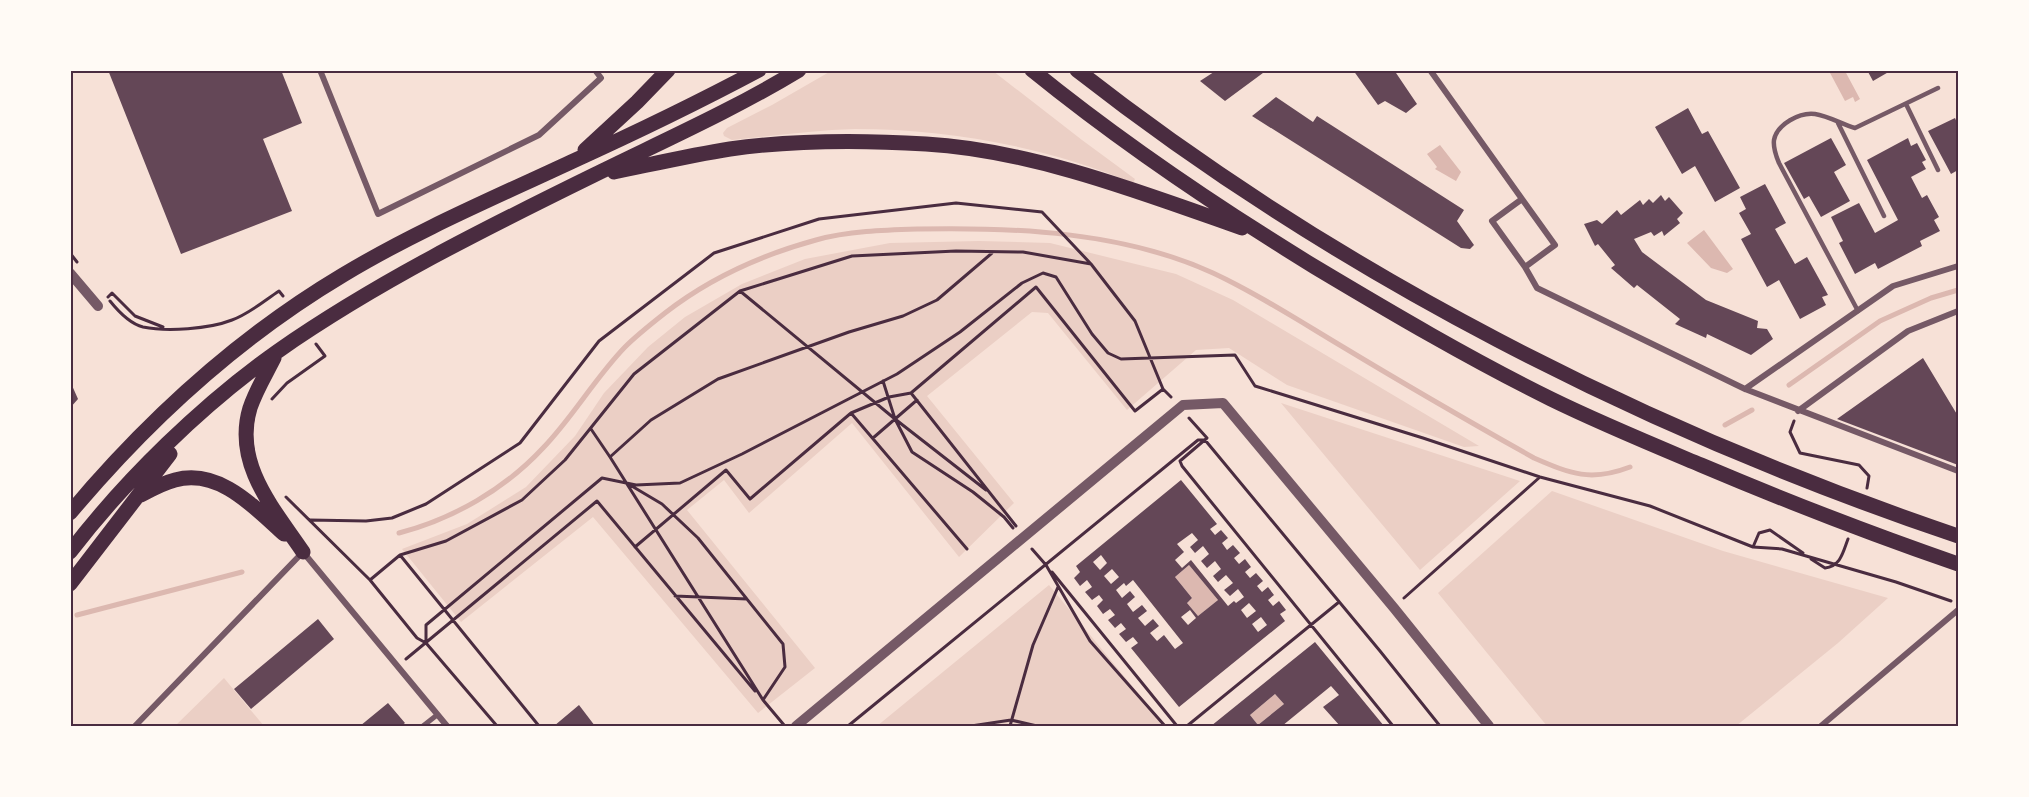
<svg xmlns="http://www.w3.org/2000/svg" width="2029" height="797" font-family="Spectral,serif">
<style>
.green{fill:#ebcfc5}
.water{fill:#dcb8b0}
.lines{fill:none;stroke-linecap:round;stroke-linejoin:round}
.stream{stroke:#dcb8b0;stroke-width:5}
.building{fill:#644757;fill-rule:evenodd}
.path{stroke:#4a2c40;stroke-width:3}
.service{stroke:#755966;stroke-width:4.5}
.pedestrian{stroke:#755966;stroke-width:5}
.minor{stroke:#755966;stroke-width:6}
.tertiary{stroke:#755966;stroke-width:10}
.motorway{stroke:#4a2c40;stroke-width:15}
.neatline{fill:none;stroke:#4a2c40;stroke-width:2}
</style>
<rect width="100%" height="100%" fill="#f7e1d7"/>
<path class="green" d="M831,71H993L1082,140L1135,179L1133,183C1047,147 949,129 855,129C814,130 773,136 732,140L724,136L723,133L727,128L772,105Z
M979,241L1050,243L1176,274L1233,300L1479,446L1464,447L1287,385L1229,348L1196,350L1127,410L1048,313L1032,312L927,396L1014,503L959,557L852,423L749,513L724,480L687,510L815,668L758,713L593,517L461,622L402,549L467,524L526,487L575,436L604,393L648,347L685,317L742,284L805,259L890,243Z
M1281,403L1520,481L1420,570Z
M1552,491L1723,551L1888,598L1838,643L1736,726H1547L1438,593Z
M1049,585L1165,726H877Z
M224,678L264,726H175Z"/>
<path class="water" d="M1831,70L1845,71L1860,99L1855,102L1853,97L1845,101L1829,71Z
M1440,145L1461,172L1456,181L1435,169L1437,167L1427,154Z
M1704,230L1733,269L1727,273L1711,268L1687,243Z
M1189,565L1218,600L1198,616L1187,603L1192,598L1175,577Z
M1275,694L1284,704L1258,725L1250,715Z"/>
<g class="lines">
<path class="stream" d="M1789,385L1880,321L1931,298L1958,290
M1725,425L1752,410
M399,533C453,519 505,489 543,448C573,417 595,378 625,347C637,335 651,324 665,313C710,278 761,255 816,240C848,231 886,230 919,229C1015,227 1124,232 1213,273C1258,294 1301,322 1343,347C1406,385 1470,422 1534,458C1571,474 1591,482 1630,467
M77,615L242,572"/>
</g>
<path class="building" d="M108,70H281L302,123L263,139L292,211L181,254Z
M1217,70H1267L1225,101L1200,81Z
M1353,70H1394L1417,104L1406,113L1385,101L1378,105Z
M1867,70H1892L1873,81Z
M1276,97L1313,122L1317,116L1464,210L1457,221L1474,245L1470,249L1461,248L1252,116Z
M1688,108L1702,134L1708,131L1740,188L1715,202L1695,166L1682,174L1655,127Z
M1955,118L1958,125V170L1951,174L1928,131Z
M1831,138L1846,165L1834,172L1850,201L1821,217L1809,196L1804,199L1784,163Z
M1908,138L1911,146L1917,143L1926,160L1922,162L1926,169L1911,177L1922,198L1927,195L1939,217L1934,220L1940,231L1920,241L1922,246L1878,269L1875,263L1855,274L1839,243L1843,241L1831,217L1859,203L1875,233L1898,220L1867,160Z
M1765,184L1786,223L1775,229L1795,264L1807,257L1828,295L1822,297L1826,305L1800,319L1779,280L1767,287L1741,239L1751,234L1739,213L1746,209L1740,197Z
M1661,195L1665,201L1669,197L1683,213L1677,219L1680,223L1664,236L1662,231L1654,236L1651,232L1634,239L1642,252L1706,300L1758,321L1757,328L1767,329L1773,339L1751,355L1707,334L1706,338L1675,324L1680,319L1637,285L1634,288L1611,268L1615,265L1598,244L1595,246L1584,224L1597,220L1602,224L1617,210L1621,215L1640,200L1643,205L1649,199L1653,203Z
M1923,358L1958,416V465L1837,419Z
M70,381L78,399L70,408Z
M1181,480L1217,524L1210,529L1215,535L1221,530L1228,538L1222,543L1227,550L1233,545L1240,553L1234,558L1239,564L1245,559L1251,567L1245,572L1250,578L1256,573L1263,581L1257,586L1262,592L1268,587L1274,595L1268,600L1273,606L1279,601L1286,610L1280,614L1285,621L1179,707L1131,648L1138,643L1133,637L1126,642L1119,634L1126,629L1121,623L1115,628L1108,620L1115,615L1110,609L1103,614L1097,606L1103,600L1099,595L1092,600L1085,592L1092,587L1087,580L1080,586L1074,578L1080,572L1076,566ZM1192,533L1198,540L1190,547L1195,553L1203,546L1209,554L1201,561L1207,568L1215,561L1221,569L1213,576L1218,582L1226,575L1233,583L1224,590L1230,596L1238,589L1244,597L1236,603L1234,601L1228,606L1191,560L1182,568L1175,560L1184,552L1177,544ZM1101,555L1107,563L1100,570L1093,562ZM1189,565L1218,600L1198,616L1187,603L1192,598L1175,577ZM1112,569L1119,577L1111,584L1104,576ZM1133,580L1183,643L1175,649L1164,635L1157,641L1150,633L1159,626L1153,619L1145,626L1138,618L1147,611L1142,605L1133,612L1127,604L1135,597L1130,591L1122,598L1116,590L1124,583L1126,586ZM1249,603L1256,611L1247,618L1241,610ZM1190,610L1196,618L1188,625L1181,617ZM1261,617L1267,625L1258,632L1252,624Z
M318,619L334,639L251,709L234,689Z
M1315,642L1384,726H1340L1323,707L1339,695L1331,686L1282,726H1211ZM1275,694L1284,704L1258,725L1250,715Z
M388,703L405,723L401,726H360Z
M579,705L595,726H554Z"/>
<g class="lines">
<path class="path" d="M70,253L77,262
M740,291L895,419L986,490
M108,297L112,293L135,316L163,327
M110,301C118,311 131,324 143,327C167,332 209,329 232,320C249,314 264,301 279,291L283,296
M883,381L895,419L912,452L973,492L1004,517L1013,528
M911,393L1016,526
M272,399L287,383L325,356L316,344
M851,413L889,397L911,393L1036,287L1135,411L1163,389L1171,397
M1189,418L1207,438L1180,461L1182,466L1393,726
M1794,421L1790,432L1800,453L1859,465L1869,476L1867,488
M591,429L610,457L763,700L785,667L783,644L698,538L662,504L630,485
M873,438L917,400
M610,457L651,420L718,379L849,332L903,316L937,300L992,253
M286,497L370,580L417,638L426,643L497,726
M310,520L366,521L392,518L426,504L520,443L599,341L714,253L819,219L956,203L1042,212L1091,264
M635,547L726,470L750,499L851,413L967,549
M1753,547L1759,533L1770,530L1803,553
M1032,549L1046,565L1090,641L1165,726
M400,555L446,541L522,500L565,460L634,374L740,291L852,256L956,251L1023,252L1091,264L1135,321L1163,389
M1811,559L1825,568C1841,566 1843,552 1848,539
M1052,572L1177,726
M370,580L400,555L539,726
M675,596L747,599
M1404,598L1540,477
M426,643V625L602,478L636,485L680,483L742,454L897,374L960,332L1022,283L1043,273L1056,277L1092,334L1108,353L1121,359L1235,355L1255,386L1423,438L1540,477L1650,506L1753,547L1782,549L1896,582L1951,601
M406,659L597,501L755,691
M763,700L784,725
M848,726L1198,440H1205L1380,651L1440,726
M971,726L1011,720L1037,726
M1010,726L1033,645L1058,587
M1187,726L1339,602"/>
<path class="service" d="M1906,104L1938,170
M1838,123L1884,216
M1858,311L1779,163C1776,156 1773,148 1774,140C1777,124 1800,112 1815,114C1828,116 1842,124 1855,128L1938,88"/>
<path class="pedestrian" d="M423,726L437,715"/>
<path class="minor" d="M320,70L378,214L539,135L601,78L595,70
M1430,70L1522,199
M1525,267L1555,245L1522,199L1492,221L1525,267L1537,288L1745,389L1958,471
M1745,389L1893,286L1958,266
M1798,411L1908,331L1958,311
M135,726L303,552L447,726
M1821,726L1958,610"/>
<path class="tertiary" d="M70,273L98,306
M796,726L1183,405L1223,403L1394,608L1489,726"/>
<path class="motorway" d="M1032,70C1122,143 1217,207 1315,267C1392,313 1470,359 1551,399C1600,423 1651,444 1701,465C1786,501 1871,534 1958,564
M1077,70C1339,275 1644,430 1958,536
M585,150L637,102L668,70
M614,172C653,164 692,155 730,149C794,140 862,140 926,144C1031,150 1143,193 1242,228
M274,358C266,374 256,390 250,408C233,464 274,509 303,552
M141,495C152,489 163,483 175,480C219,468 254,507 284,534
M70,513C148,420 239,337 343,275C416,231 494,198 571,162C635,133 697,103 759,70
M70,552C126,479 203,404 278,351C377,282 486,228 594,175C663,141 733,110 799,70
M70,584L170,454"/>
</g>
<rect width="2029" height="797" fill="none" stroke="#fffaf5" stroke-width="144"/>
<rect x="72" y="72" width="1885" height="653" class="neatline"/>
</svg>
